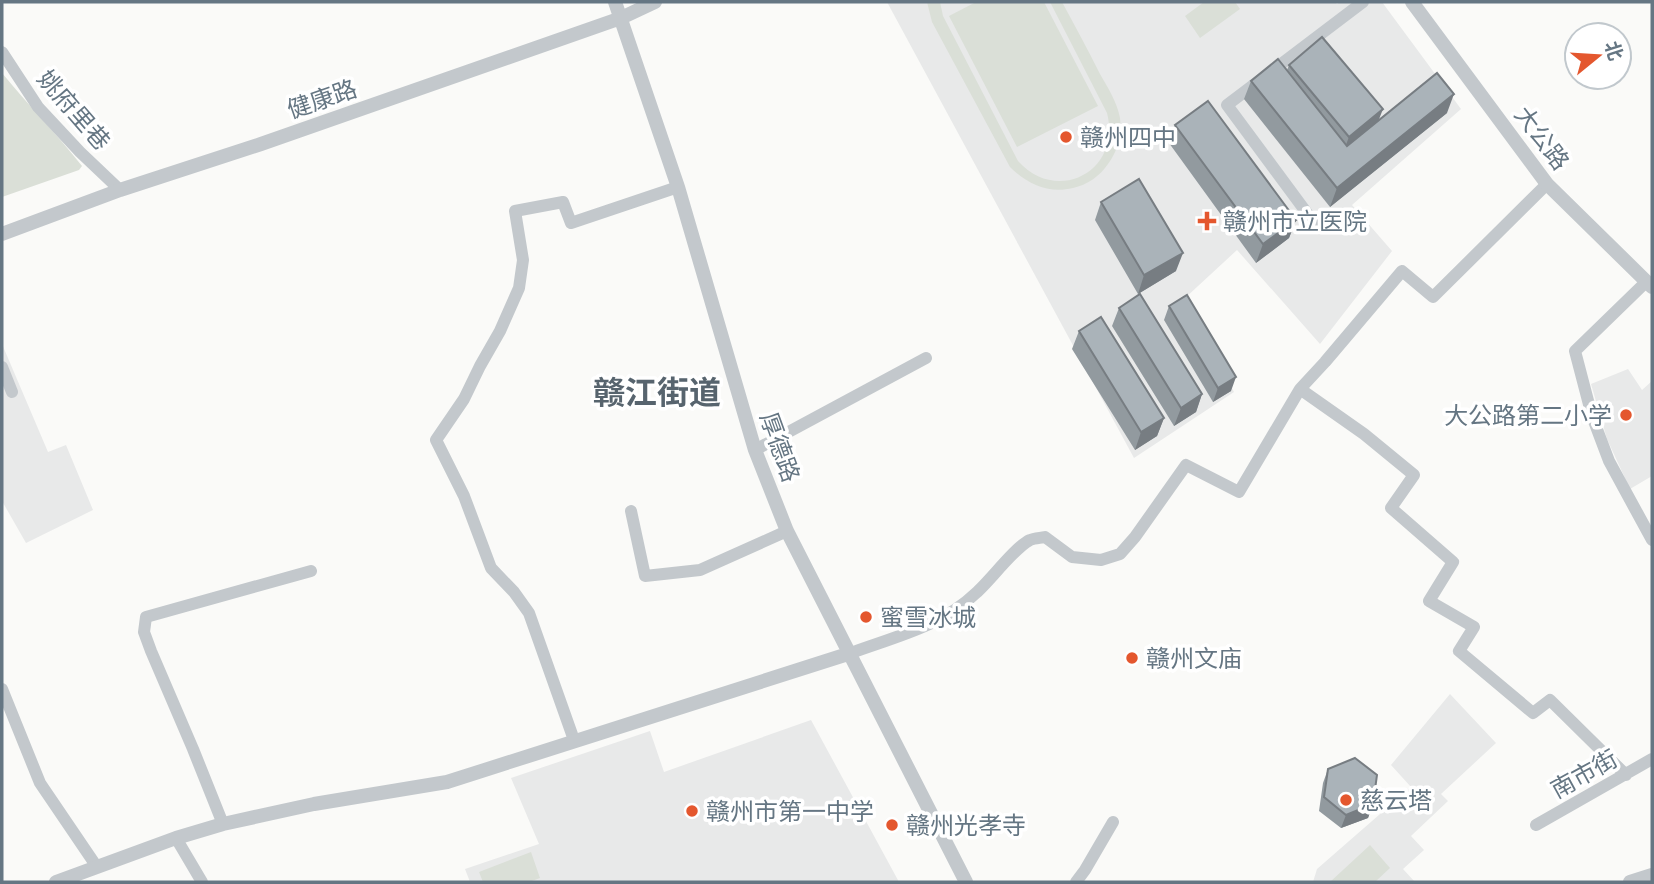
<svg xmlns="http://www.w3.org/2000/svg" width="1654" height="884" font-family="'Asap Condensed','Noto Sans SC',sans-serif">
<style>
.built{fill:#e8e9e9}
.green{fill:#dadfd7}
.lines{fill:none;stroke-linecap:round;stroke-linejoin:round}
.minor{stroke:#c3c8cc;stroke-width:12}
.tertiary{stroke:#c3c8cc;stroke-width:14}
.wall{fill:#929a9f}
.shaded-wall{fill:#777d82}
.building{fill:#aab3b9;stroke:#777d82;stroke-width:2}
.poi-dot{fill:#e4572e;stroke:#fff;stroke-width:2.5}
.labels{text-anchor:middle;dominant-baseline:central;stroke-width:7;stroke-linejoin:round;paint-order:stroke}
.street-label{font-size:24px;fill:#657683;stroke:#fff}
.poi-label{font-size:24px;fill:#657683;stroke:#fff;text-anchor:start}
.district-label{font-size:32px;font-weight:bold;fill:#57646e;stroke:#fff}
</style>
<rect width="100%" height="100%" fill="#fafaf8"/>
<path class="built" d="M887,2H1335L1337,4L1340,2H1382L1461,109L1352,205L1392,251L1320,344L1237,250L1184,299L1234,392L1134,458Z
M2,344L48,452L66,445L93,510L26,543L2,501Z
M1628,369L1642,390L1652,381V476L1630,489L1607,439L1591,384Z
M1450,694L1496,743L1441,794L1448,801L1411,836L1424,850L1403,869L1415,882H1313L1317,869L1411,787L1391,765Z
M811,720L899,882H470L465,869L539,844L511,778L650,731L664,772Z"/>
<path class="green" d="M927,2H940L943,16L1018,161C1057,205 1122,171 1107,113L1050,2H1062C1075,26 1088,50 1100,74C1108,88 1117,102 1120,118C1122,134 1118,151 1108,164C1100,176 1087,185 1073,188C1048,194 1027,184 1010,167L932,22Z
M976,2H1044L1098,106L1017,147L949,16Z
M1204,2H1235L1240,9L1200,38L1185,16Z
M2,73C28,105 57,134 82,166L79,170L2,197Z
M1370,845L1390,868L1375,882H1330Z
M531,852L540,878L529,882H483L479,872Z"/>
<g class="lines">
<path class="minor" d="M2,52L38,107L80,152L120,190
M1547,184L1433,297L1402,271L1325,362L1300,389L1364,434L1414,475L1391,508L1453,562L1429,601L1474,627L1459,651L1533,713L1550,700L1626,775
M1315,224L1227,105L1363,2
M1646,282L1575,351L1592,416L1609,461L1652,540
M2,367L12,392
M755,450L926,358
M631,511L645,576L700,570L787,531
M851,653C894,637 942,626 976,593C990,581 1015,547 1030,540C1034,538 1041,538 1045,537L1072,557L1101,560L1120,554L1135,537L1186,465L1239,492L1300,389
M2,689L40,783L97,867
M574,740L529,613L514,592L491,568L464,496L436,440L464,399L480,366L500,331L519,288L523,260L515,211L563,202L571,223L678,187
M223,824L193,749L151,651L144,632L146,617L311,571
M1536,825L1652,759
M176,838L202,882
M1076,882L1085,870L1113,822"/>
<path class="tertiary" d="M615,2L678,187L755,450L787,531L966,882
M1412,2L1547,184L1652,287
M2,234L120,190L261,144L621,18L655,2
M56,882L176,838L223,824L314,804L447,782L851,653
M1630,882L1652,875"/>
</g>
<path class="wall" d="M1289,65L1378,121L1447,113L1330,207L1244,99L1251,81L1287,70Z
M1175,125L1296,220L1289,238L1256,263L1169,143Z
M1101,202L1176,271L1138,294L1095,220Z
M1169,306L1231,391L1213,402L1164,320Z
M1119,308L1202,394L1196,412L1174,426L1112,326Z
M1079,331L1164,418L1157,436L1135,450L1072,349Z
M1328,769L1373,804L1368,818L1341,828L1319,811L1323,783Z"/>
<path class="shaded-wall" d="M1454,94L1447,113L1330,207L1337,188Z
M1383,109L1376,127L1342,155L1349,137Z
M1296,220L1289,238L1256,263L1263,244Z
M1183,253L1176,271L1138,294L1144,275Z
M1236,377L1231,391L1213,402L1218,388Z
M1202,394L1196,412L1174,426L1181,408Z
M1164,418L1157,436L1135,450L1141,432Z
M1373,804L1368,818L1341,828L1346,815Z"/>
<path class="building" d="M1322,37L1383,109L1349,137L1289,65Z
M1278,59L1347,146L1437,73L1454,94L1337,188L1251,81Z
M1208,101L1296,220L1263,244L1175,125Z
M1139,179L1183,253L1144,275L1101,202Z
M1140,294L1202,394L1181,408L1119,308Z
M1187,295L1236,377L1218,388L1169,306Z
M1101,317L1164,418L1141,432L1079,331Z
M1355,758L1377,775L1373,804L1346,815L1324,797L1328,769Z"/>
<g class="poi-dot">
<circle cx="1066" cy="137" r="7"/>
<path d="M1203.5 210.5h7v7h7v7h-7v7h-7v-7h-7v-7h7z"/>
<circle cx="1626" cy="415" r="7"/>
<circle cx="866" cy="617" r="7"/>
<circle cx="1132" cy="658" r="7"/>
<circle cx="1346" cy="800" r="7"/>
<circle cx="692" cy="811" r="7"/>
<circle cx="892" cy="825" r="7"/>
</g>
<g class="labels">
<g class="street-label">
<text transform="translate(322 99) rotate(-19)">健康路</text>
<text transform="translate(74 110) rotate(49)">姚府里巷</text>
<text transform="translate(1542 138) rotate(53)">大公路</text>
<text transform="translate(780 447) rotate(70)">厚德路</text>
<text transform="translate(1584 774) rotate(-29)">南市街</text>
</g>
<g class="poi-label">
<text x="1080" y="137">赣州四中</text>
<text x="1223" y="221">赣州市立医院</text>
<text x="1612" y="415" text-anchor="end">大公路第二小学</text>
<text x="880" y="617">蜜雪冰城</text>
<text x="1146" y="658">赣州文庙</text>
<text x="1360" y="800">慈云塔</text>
<text x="706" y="811">赣州市第一中学</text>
<text x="906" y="825">赣州光孝寺</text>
</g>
<g class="district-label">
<text x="657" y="392">赣江街道</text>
</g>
</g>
<rect width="1654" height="884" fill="none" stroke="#657683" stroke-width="7"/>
<g transform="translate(1598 56) rotate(72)"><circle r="33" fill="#ffffff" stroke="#c1c8cd" stroke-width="2"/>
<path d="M0-5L12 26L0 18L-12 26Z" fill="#e4572e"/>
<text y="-10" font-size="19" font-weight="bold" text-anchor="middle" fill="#657683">北</text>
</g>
</svg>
